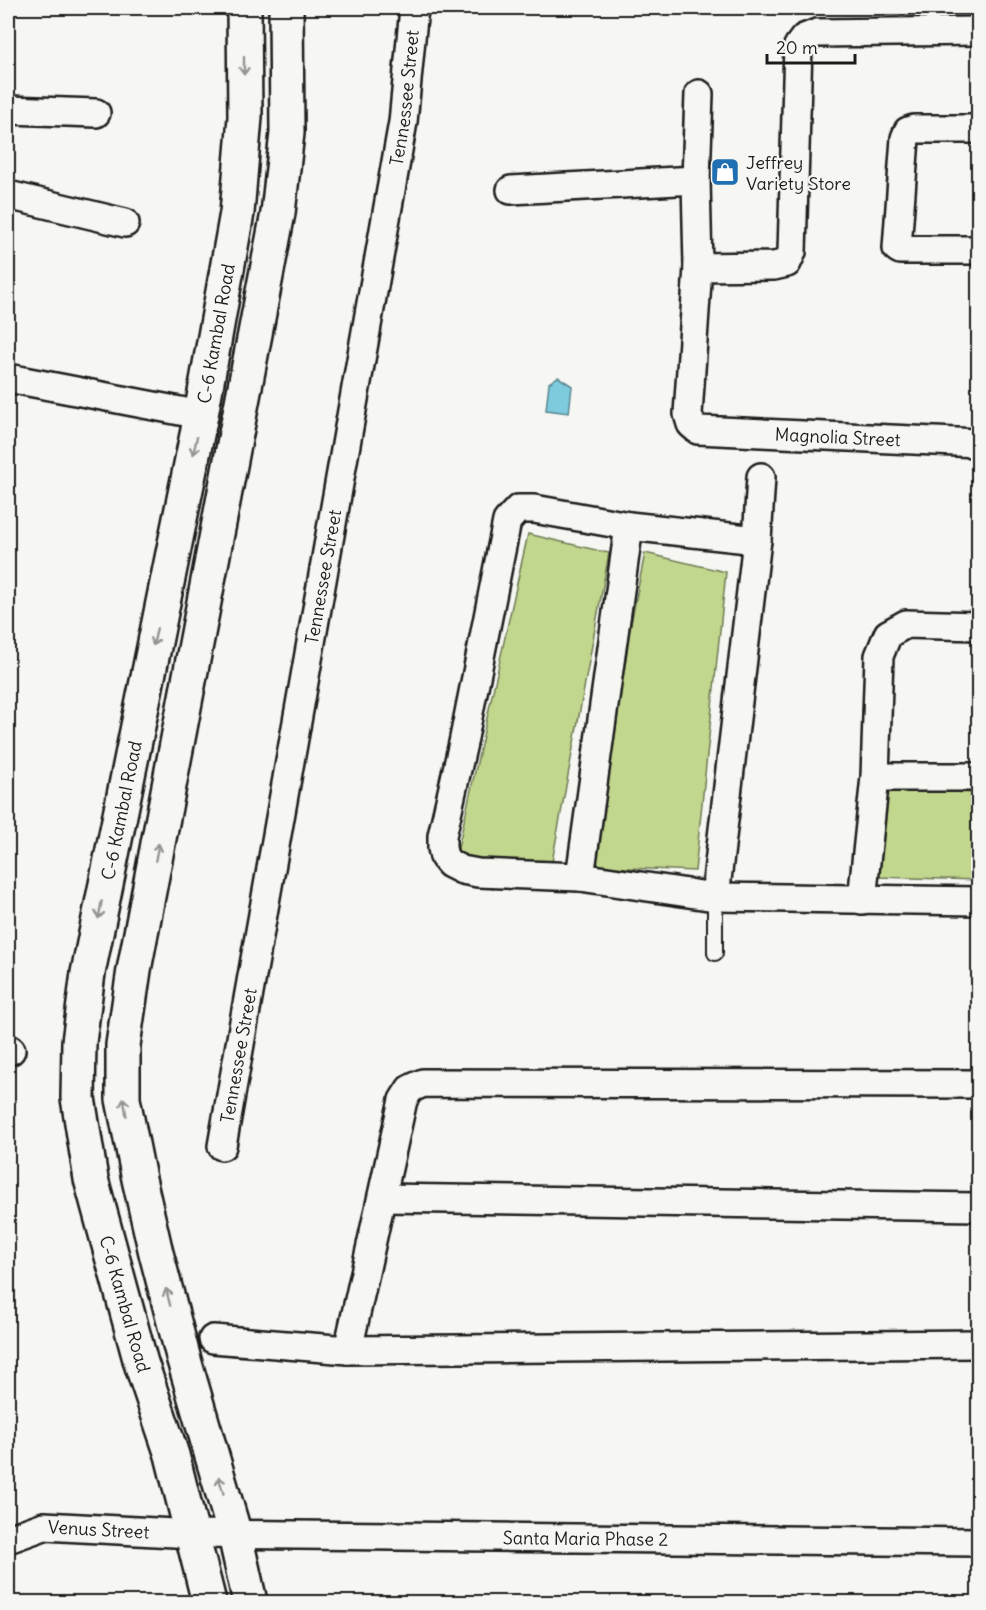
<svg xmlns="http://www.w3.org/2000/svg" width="986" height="1610" font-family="Delius,sans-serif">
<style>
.green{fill:#c1d78d;stroke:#6e7a54;stroke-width:1.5}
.water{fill:#7fcbde;stroke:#578590;stroke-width:1.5}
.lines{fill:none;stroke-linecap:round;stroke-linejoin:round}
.service-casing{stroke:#1c1c1c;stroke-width:18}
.minor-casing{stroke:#1c1c1c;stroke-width:32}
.secondary-casing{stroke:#1c1c1c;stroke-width:38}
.service{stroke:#f6f6f2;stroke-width:14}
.minor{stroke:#f6f6f2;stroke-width:27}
.secondary{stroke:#f6f6f2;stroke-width:33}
.oneway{stroke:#949492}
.labels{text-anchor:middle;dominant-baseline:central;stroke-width:4.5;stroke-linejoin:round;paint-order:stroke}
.street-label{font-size:18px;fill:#1c1c1c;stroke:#f6f6f2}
.poi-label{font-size:18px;fill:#1c1c1c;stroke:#f6f6f2;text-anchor:start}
</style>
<rect width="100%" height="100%" fill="#f6f6f2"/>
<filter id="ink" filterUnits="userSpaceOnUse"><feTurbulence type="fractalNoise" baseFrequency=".0167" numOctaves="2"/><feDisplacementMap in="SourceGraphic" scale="12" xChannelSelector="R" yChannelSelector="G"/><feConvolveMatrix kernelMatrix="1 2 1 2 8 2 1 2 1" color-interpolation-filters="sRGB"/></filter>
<g filter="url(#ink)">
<path class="green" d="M528,534L609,553L552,862L456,857Z
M645,553L726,572L695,871L583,866Z
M887,790L978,793V880L878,877Z"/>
<path class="water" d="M558,377L572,386L569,413L546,410L549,383Z"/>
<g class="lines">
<g class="service-casing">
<path id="service" d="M715,953V897"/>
</g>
<g class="minor-casing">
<g id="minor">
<path id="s1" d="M699,94L696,180L698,267L688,414L691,424L698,430L978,443"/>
<path d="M8,110L96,113"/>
<path d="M978,129H914L908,131L905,138L897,248L900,250H978"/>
<path d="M511,190L696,180"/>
<path d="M8,195L125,223"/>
<path d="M698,267L774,266L787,263L792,252L798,46L804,38L817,33L978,31"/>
<path d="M8,378L201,415"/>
<path d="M757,540L629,526L534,509H518L507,521L463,743L442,836V848L444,857L450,864L462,870L478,873L580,877L715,897L978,901"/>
<path d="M875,777H978"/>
<path d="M580,877L629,526"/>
<path d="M715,897L757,540L761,477"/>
<path d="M862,900L875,777L879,656L888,634L906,624L978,626"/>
<path d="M8,1048L11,1050"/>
<path id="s2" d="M222,1146L403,122L414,8"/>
<path d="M382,1198L978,1207"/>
<path d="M213,1339L348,1350L978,1344"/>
<path d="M348,1350L403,1100L410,1089L423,1083L978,1084"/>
<path id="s3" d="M8,1539L44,1526L193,1534L978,1542"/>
</g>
</g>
<g class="secondary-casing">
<g id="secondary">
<path id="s4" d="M209,1602L172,1455L141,1363L91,1179L78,1098L79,1042L88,973L201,415L237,213L245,117L244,8"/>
<path d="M250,1602L235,1535L184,1360L156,1253L139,1179L123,1099V1045L134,970L278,213L287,133L286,8"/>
</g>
</g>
<use href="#service" class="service"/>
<use href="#minor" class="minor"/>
<use href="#secondary" class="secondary"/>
</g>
<defs><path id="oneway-shaft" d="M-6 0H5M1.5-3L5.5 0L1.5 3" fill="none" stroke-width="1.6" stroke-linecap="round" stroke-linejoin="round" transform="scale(1.5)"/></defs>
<g class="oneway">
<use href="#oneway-shaft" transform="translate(244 66) rotate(90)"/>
<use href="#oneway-shaft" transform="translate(195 446) rotate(102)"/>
<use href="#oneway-shaft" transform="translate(155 637) rotate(102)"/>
<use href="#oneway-shaft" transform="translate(157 852) rotate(-79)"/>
<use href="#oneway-shaft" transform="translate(100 910) rotate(101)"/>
<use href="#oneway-shaft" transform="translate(125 1107) rotate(-99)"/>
<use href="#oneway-shaft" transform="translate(168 1297) rotate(-104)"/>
<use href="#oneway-shaft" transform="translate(221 1485) rotate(-106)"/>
</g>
</g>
<defs>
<g id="shop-square" transform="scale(1.5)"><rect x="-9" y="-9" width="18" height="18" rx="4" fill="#1f6fb2" stroke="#f6f6f2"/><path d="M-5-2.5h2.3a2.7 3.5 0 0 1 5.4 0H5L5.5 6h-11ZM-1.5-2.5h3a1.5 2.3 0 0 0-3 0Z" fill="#fff"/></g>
</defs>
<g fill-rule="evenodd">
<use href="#shop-square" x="725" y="172"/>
</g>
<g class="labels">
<g class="street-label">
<text stroke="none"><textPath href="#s2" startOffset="1064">Tennessee Street</textPath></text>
<text stroke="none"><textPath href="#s4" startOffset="1299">C-6 Kambal Road</textPath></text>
<text stroke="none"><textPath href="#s1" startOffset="480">Magnolia Street</textPath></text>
<text stroke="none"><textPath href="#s2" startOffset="578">Tennessee Street</textPath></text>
<text stroke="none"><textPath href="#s4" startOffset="813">C-6 Kambal Road</textPath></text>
<text stroke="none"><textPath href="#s2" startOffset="92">Tennessee Street</textPath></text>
<text transform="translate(125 1304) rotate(74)">C-6 Kambal Road</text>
<text stroke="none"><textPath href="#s3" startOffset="93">Venus Street</textPath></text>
<text stroke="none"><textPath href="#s3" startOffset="580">Santa Maria Phase 2</textPath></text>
</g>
<g class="poi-label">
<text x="746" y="162">Jeffrey<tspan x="746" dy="21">Variety Store</tspan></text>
</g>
</g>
<rect width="986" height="1610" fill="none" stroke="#f6f6f2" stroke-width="30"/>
<rect x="15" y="15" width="956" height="1580" fill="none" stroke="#1c1c1c" stroke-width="2" filter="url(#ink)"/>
<path d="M767 54v9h88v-9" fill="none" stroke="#1c1c1c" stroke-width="3"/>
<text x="776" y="54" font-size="18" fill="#1c1c1c" stroke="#f6f6f2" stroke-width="4.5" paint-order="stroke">20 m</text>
</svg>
